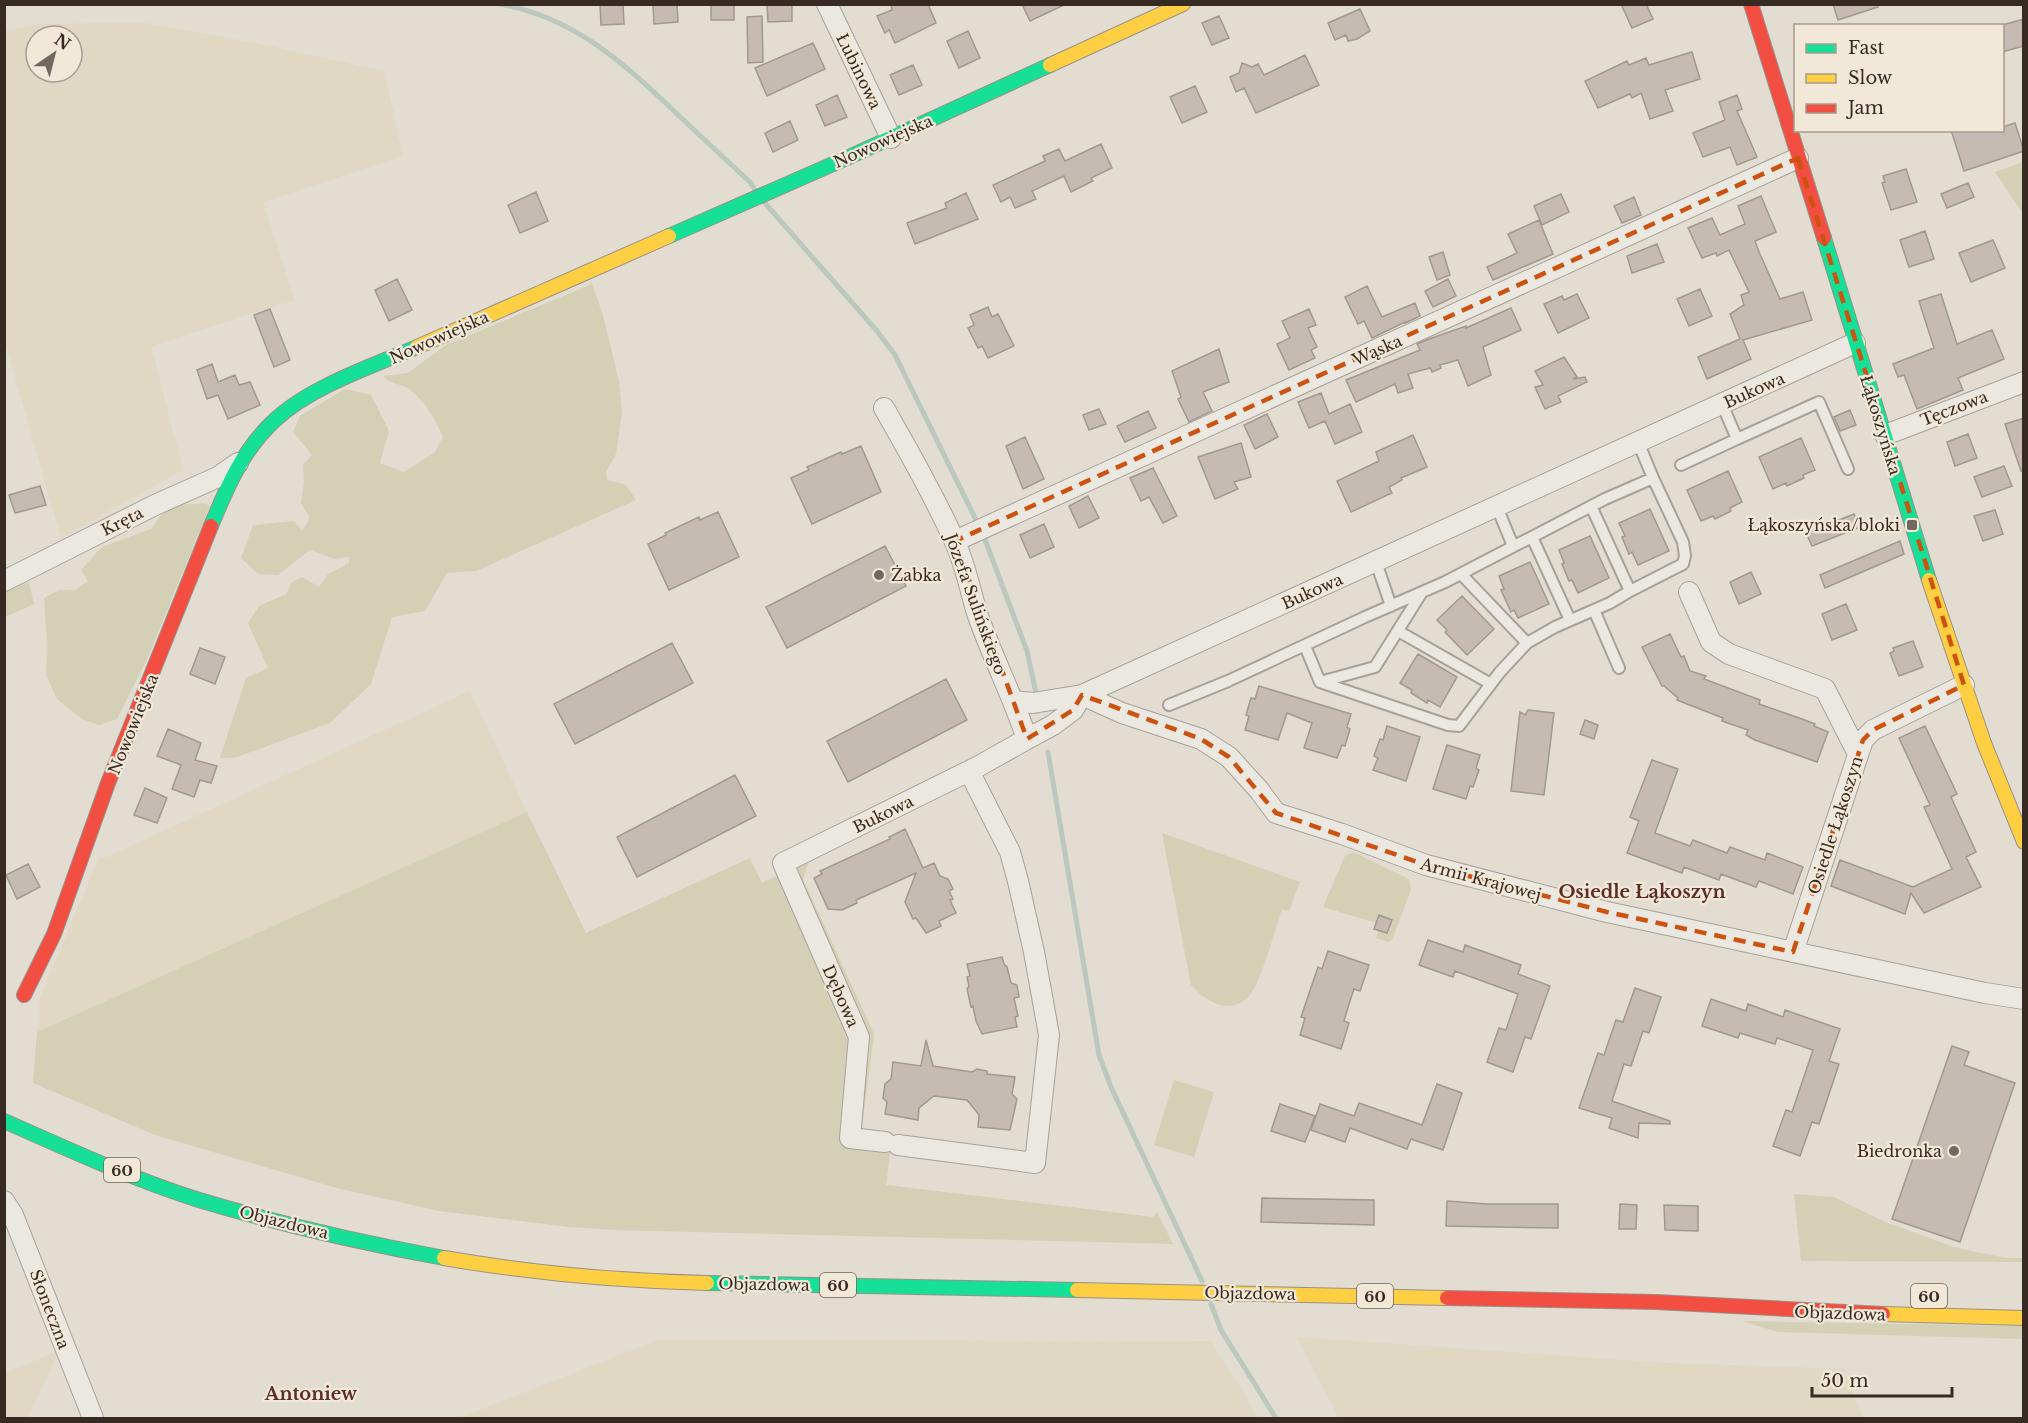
<svg xmlns="http://www.w3.org/2000/svg" width="2028" height="1423" font-family="'Libre Baskerville',serif">
<style>
.farmland{fill:#e0d8c3;fill-rule:evenodd}
.green{fill:#d3d0b5}
.lines{fill:none;stroke-linecap:round;stroke-linejoin:round}
.stream{stroke:#bbc8be;stroke-width:5}
.building{fill:#c6bbb2;stroke:#a29890;stroke-width:1.5}
.lane-casing{stroke:#a8a199;stroke-width:14}
.street-casing{stroke:#a8a199;stroke-width:22}
.fast-casing{stroke:#989189;stroke-width:16}
.slow-casing{stroke:#989189;stroke-width:16}
.jam-casing{stroke:#989189;stroke-width:16}
.lane{stroke:#ebe7e1;stroke-width:10}
.street{stroke:#ebe7e1;stroke-width:20}
.fast{stroke:#16e098;stroke-width:14}
.slow{stroke:#ffcf43;stroke-width:14}
.jam{stroke:#f24e42;stroke-width:14}
.marked{fill:none;stroke:#cd520f;stroke-width:4.5;stroke-dasharray:12 8;stroke-linejoin:round}
.poi-dot{fill:#73685f;stroke:#f2e8d8;stroke-width:2}
.labels{text-anchor:middle;dominant-baseline:central;stroke-width:4.5;stroke-linejoin:round;paint-order:stroke}
.shield{fill:#f2e8d8;stroke:#6f6359;stroke-width:1.5}
.shield-label{font-size:15px;font-weight:bold;fill:#372a22}
.street-label{font-size:16px;fill:#372a22;stroke:#f2e8d8}
.poi-label{font-size:16px;fill:#372a22;stroke:#f2e8d8;text-anchor:end}
.neighbourhood-label{font-size:18px;font-weight:bold;fill:#5e2c26;stroke:#f2e8d8}
</style>
<rect width="100%" height="100%" fill="#e2dcd1"/>
<path class="farmland" d="M144,23L250,42L384,71L403,156L263,202L295,300L151,346L183,470L61,538L7,349H5V31L40,24ZM36,36H72V72H36Z
M470,691L527,812L37,1032L40,998L99,858H104Z
M1297,1337L1667,1363L1843,1369L1863,1418H1339Z
M658,1340L1211,1341L1259,1418H459Z
M59,1351L29,1416L25,1418H5V1373Z"/>
<path class="green" d="M2023,162H2024L2023,214L1995,172Z
M592,284L603,315L619,382L622,412L616,454L606,472L607,480L626,485L636,500L476,571L447,573L425,611L392,617L371,684L330,723L234,758H220L246,678L268,668L248,623L259,606L286,594L292,582L302,577L319,587L328,574L349,563V557L334,559L310,550L278,575L258,574L241,558L253,525L294,521L302,531L310,518L301,503L304,483L303,465L312,455L293,432L300,416L345,389L371,395L389,431L380,463L404,472L435,452L443,437C435,418 425,401 409,389C401,383 390,385 383,376L408,373L446,345Z
M204,503L210,506L148,657L117,719L99,725L82,719L57,699L46,675L47,641L44,598L59,590H75L88,581L81,570L102,547L151,529L160,516L176,505Z
M29,582L34,604L5,617V592Z
M527,812L586,933L750,858L762,883L809,861L803,879L874,1034L862,1127L873,1136L892,1138L886,1185L1153,1217L1157,1212L1173,1244L615,1230L570,1227L439,1211L337,1188L155,1135L33,1083L37,1032Z
M1162,833L1300,882L1289,911L1282,909C1276,927 1260,986 1248,997C1229,1016 1205,1001 1191,985Z
M1353,852L1409,879L1411,890L1392,940L1388,942L1376,938L1380,924L1323,907L1345,856Z
M1174,1080L1214,1092L1194,1157L1154,1145Z
M1794,1194L1834,1197L1885,1222L1957,1248L2006,1258H2023V1262L1801,1261Z
M1742,1321L2023,1326V1339L1778,1332Z"/>
<g class="lines">
<path class="stream" d="M499,4C572,16 621,61 673,110C698,134 724,158 750,182L755,190
M764,202L877,331L895,355L977,522
M984,537L1027,651L1036,693
M1048,752L1099,1055L1111,1087L1202,1281
M1211,1304L1221,1330L1276,1418"/>
</g>
<path class="building" d="M600,4H623L624,24L601,25Z
M653,4H677L678,22L654,24Z
M711,4H734V20H711Z
M767,4H792V21L768,22Z
M891,4H928L936,23L895,43L889,30L885,33L877,16L892,10Z
M1022,4H1066L1030,21Z
M1621,4H1646L1653,19L1632,28Z
M1833,4H1877L1878,7L1838,20Z
M1360,9L1370,31L1357,39L1348,41L1346,35L1335,40L1328,23Z
M762,16L763,62L748,63L747,17Z
M1219,16L1229,38L1212,45L1202,23Z
M2024,19V46L2002,52V25Z
M968,31L980,58L959,68L947,41Z
M813,43L825,69L767,96L755,68Z
M1692,52L1700,79L1665,90L1673,111L1650,119L1641,93L1632,98L1630,94L1598,108L1585,81L1627,61L1629,65L1646,58L1649,65Z
M1305,55L1319,85L1256,113L1244,88L1236,92L1230,77L1239,73L1242,63L1252,67L1258,64L1264,75Z
M913,65L922,85L899,95L890,75Z
M1195,86L1207,112L1182,123L1170,97Z
M837,95L847,117L825,126L816,105Z
M1737,95L1742,109L1737,111L1757,157L1737,165L1730,147L1703,157L1693,133L1725,120L1719,102Z
M790,121L798,140L773,152L765,133Z
M2015,123L2024,151L1964,171L1951,130H2002V127Z
M1101,144L1112,168L1091,178L1093,181L1071,192L1064,176L1032,191L1036,199L1015,208L1010,197L1001,202L993,185L1045,161L1043,156L1059,149L1065,161Z
M1906,169L1917,202L1891,210L1882,183L1885,182L1883,176Z
M1968,183L1974,197L1947,208L1941,194Z
M536,192L548,221L520,233L508,205Z
M966,193L978,219L915,244L907,223L947,208L945,203Z
M1561,194L1569,212L1542,225L1534,206Z
M1761,196L1776,232L1755,241L1759,252L1780,299L1803,292L1812,320L1743,340L1751,359L1707,379L1698,357L1740,339L1730,314L1744,305L1741,295L1749,292L1729,250L1717,256L1716,253L1702,258L1688,228L1712,218L1720,235L1745,224L1738,206Z
M1634,197L1641,215L1622,223L1614,206Z
M1539,220L1553,254L1493,280L1487,267L1517,253L1508,234Z
M1925,231L1934,259L1909,267L1900,240Z
M1993,240L2005,268L1971,282L1959,253Z
M1657,244L1664,262L1632,273L1627,256Z
M1443,252L1450,275L1437,280L1429,257Z
M397,279L412,310L389,321L375,290Z
M1448,279L1456,296L1433,307L1425,291Z
M1367,286L1382,317L1415,303L1420,316L1405,323V322L1372,338L1364,321L1358,324L1345,297Z
M1700,289L1712,316L1689,326L1677,299Z
M1577,294L1589,318L1558,333L1544,304L1562,296L1564,300Z
M1941,294L1957,344L1992,330L2004,359L1958,378L1963,390L1917,409L1904,375L1898,377L1893,364L1934,348L1919,301Z
M988,307L992,317L998,314L1014,346L988,358L982,346L978,348L968,328L974,325L970,315Z
M1511,308L1521,330L1483,347L1491,375L1468,386L1458,360L1440,365L1441,368L1432,372L1430,368L1408,374L1413,388L1398,393L1395,384L1356,402L1346,380L1420,350L1417,344L1429,339L1466,326V328Z
M270,309L290,360L274,367L254,315Z
M1309,309L1316,325L1308,328L1317,347L1311,350L1315,358L1289,370L1277,344L1290,338L1282,321Z
M1219,349L1229,382L1203,392L1212,411L1189,422L1178,399L1181,397L1172,371Z
M1564,357L1577,377L1573,379L1585,377L1587,382L1558,396L1561,402L1545,409L1535,387L1543,385L1535,371Z
M212,364L218,382L235,375L239,385L250,382L260,405L228,419L218,395L207,399L197,370Z
M1321,393L1329,414L1350,404L1362,432L1335,444L1325,421L1309,428L1298,402Z
M1099,409L1106,424L1089,430L1083,415Z
M1850,410L1856,425L1840,431L1834,417Z
M1148,411L1156,428L1125,442L1117,426Z
M1267,414L1278,437L1255,449L1244,425Z
M2024,418V470L2021,471L2005,424Z
M1968,434L1977,458L1955,466L1947,442Z
M1413,435L1427,467L1401,478L1402,480L1389,487L1392,493L1351,512L1337,481L1379,461L1376,452Z
M1025,437L1044,479L1023,489L1006,446Z
M1801,438L1815,470L1803,475L1804,478L1787,486L1786,483L1773,489L1759,457Z
M1241,443L1251,477L1234,482L1238,489L1215,499L1198,457Z
M861,446L881,492L812,524L791,478L809,470L807,467L841,452L842,454Z
M2004,466L2012,486L1982,497L1974,477Z
M1153,468L1177,516L1163,523L1149,497L1141,501L1130,478Z
M1728,471L1742,502L1730,508L1731,511L1715,519L1713,516L1701,521L1687,490Z
M40,486L46,505L15,513L9,495Z
M1088,496L1099,518L1079,528L1069,506Z
M1650,509L1669,551L1638,565L1632,552L1629,554L1622,537L1625,536L1619,523Z
M1995,510L2003,534L1983,541L1974,516Z
M718,512L739,557L669,590L648,544L666,535L665,533L699,517L700,520Z
M1854,514L1860,527L1812,546L1806,533Z
M1044,524L1054,547L1030,558L1020,535Z
M1590,536L1609,578L1578,593L1572,580L1569,581L1562,564L1564,563L1559,550Z
M1900,541L1904,554L1825,588L1820,575Z
M885,546L906,586L787,648L766,607Z
M1530,562L1549,604L1518,618L1514,610L1511,612L1501,590L1504,589L1499,576Z
M1751,572L1761,594L1739,604L1730,582Z
M1462,596L1494,629L1467,655L1445,632L1447,630L1437,620Z
M1846,604L1857,630L1832,640L1822,614Z
M1670,634L1681,657L1684,656L1690,671L1706,676L1704,679L1760,700L1759,704L1802,719L1815,724L1814,726L1828,732L1817,762L1755,740L1746,735L1748,730L1722,721L1723,718L1677,700L1678,698L1664,686H1662L1642,647Z
M1913,641L1923,667L1899,676L1890,653L1894,651L1893,648Z
M672,643L693,683L575,744L554,704Z
M200,648L225,657L215,684L190,674Z
M1418,654L1457,677L1440,707L1428,700L1427,703L1411,693L1412,690L1400,683Z
M946,679L967,720L848,782L827,741Z
M1259,686L1351,714L1347,727L1350,729L1345,746L1342,745L1337,758L1304,748L1312,723L1287,713L1278,740L1245,730L1249,716L1246,715L1251,698L1255,699Z
M1528,710L1554,713L1544,795L1511,791L1520,712L1525,715Z
M1585,720L1598,725L1594,739L1580,734Z
M1387,726L1420,737L1406,781L1373,770L1378,758L1374,756L1380,739L1383,740Z
M1925,726L1957,794L1951,797L1976,852L1966,857L1981,887L1924,913L1911,893L1905,914L1831,886L1840,860L1913,887L1952,869L1924,807L1930,805L1899,738Z
M168,729L201,743L195,760L217,766L211,783L200,780L194,797L172,789L181,765L157,756Z
M1447,745L1480,755L1476,768L1479,770L1473,787L1470,786L1466,799L1433,789Z
M1652,760L1678,769L1655,833L1690,846L1693,840L1727,853L1730,847L1765,860L1767,853L1803,867L1793,894L1759,881L1756,887L1721,874L1719,880L1684,867L1682,873L1627,853L1639,821L1630,817Z
M735,775L756,816L637,877L617,837Z
M145,788L167,798L157,823L134,815Z
M905,829L923,868L934,863L940,876L948,879L953,889L949,891L953,899L950,900L956,913L939,921L941,926L926,933L916,918L913,919L905,902L916,873L856,900L857,903L842,910L828,909L814,878L822,874L820,871L890,839L889,837Z
M28,864L40,887L17,899L6,875Z
M1379,915L1392,920L1387,933L1374,929Z
M1428,940L1463,952L1465,945L1521,965L1518,974L1550,986L1531,1039L1525,1037L1513,1072L1487,1062L1499,1028L1506,1030L1518,994L1455,971L1453,977L1419,965Z
M1328,951L1369,965L1360,991L1354,989L1349,1004L1344,1021L1349,1023L1341,1049L1300,1035L1305,1018L1301,1017L1318,967L1322,969Z
M1002,957L1004,964L1007,967L1011,983L1017,985L1019,997L1014,998L1018,1016L1015,1017L1017,1027L982,1034L976,1021L973,1006L971,1007L967,989L969,986L967,977L970,976L967,964Z
M1635,988L1661,997L1649,1033L1643,1031L1631,1066L1624,1064L1612,1101L1670,1121V1124L1639,1123L1638,1138L1609,1128L1612,1118L1579,1108L1598,1053L1604,1055L1616,1020L1623,1022Z
M1711,999L1746,1011L1748,1004L1783,1017L1785,1010L1840,1029L1829,1061L1839,1064L1819,1124L1812,1122L1800,1156L1773,1146L1786,1110L1792,1112L1813,1050L1777,1038L1775,1044L1740,1033L1738,1038L1702,1026Z
M926,1040L933,1066L972,1072L977,1069L987,1071V1074L1015,1077L1012,1094L1017,1099L1010,1130L978,1127L979,1115L967,1100L934,1096L919,1108L918,1120L885,1114L887,1102L883,1098L885,1084L891,1079L893,1062L921,1066Z
M1952,1046L1969,1052L1964,1065L2015,1083L1960,1242L1892,1219Z
M1437,1084L1462,1093L1443,1150L1411,1139L1407,1149L1350,1128L1345,1142L1311,1130L1320,1104L1354,1116L1359,1103L1422,1125Z
M1280,1104L1315,1116L1305,1142L1271,1131Z
M1262,1198L1374,1200V1225L1261,1222Z
M1447,1201L1487,1204H1558V1228L1446,1226Z
M1620,1204L1637,1205L1636,1229H1619Z
M1664,1205L1698,1206V1231L1665,1230Z"/>
<g class="lines">
<g class="lane-casing">
<path id="lane" d="M1737,439L1819,402L1848,469
M1681,465L1737,439L1722,404
M1591,506L1630,591
M1497,507L1513,546
M1532,537L1570,620
M1376,562L1391,606
M1461,574L1527,643
M1594,610L1619,668
M1398,631L1491,684
M1305,646L1320,682L1448,725L1459,726L1500,672L1527,643L1555,627L1610,603L1630,591L1683,564L1685,556L1683,542L1653,478L1638,442
M1320,682L1375,667L1422,592
M1169,705L1228,681L1365,617L1445,582L1605,499L1653,478"/>
</g>
<g class="street-casing">
<path id="street" d="M827,4L891,138
M884,408C909,452 934,496 955,542C966,566 970,591 978,616C993,658 1013,697 1027,739
M1885,435L2024,382
M955,541L1798,158
M4,581L155,505L218,477L238,463
M1689,592L1711,642L1729,654L1825,689L1858,754
M1014,701L1033,703L1082,695L1122,713L1201,739L1229,757L1259,790L1276,813L1342,834L1426,865L1607,912L1985,993L2024,999
M1793,952L1863,740L1873,730L1964,685
M885,1142L850,1138L859,1037L783,863L979,766L1027,739L1053,725L1073,710L1082,695L1855,343
M898,1145L1035,1163L1049,1035L1034,952L1018,881L1010,852L969,771
M4,1201L13,1215L93,1418"/>
</g>
<g class="fast-casing">
<path id="fast" d="M669,236L849,157L1050,65
M1824,238L1929,580
M211,526C227,487 243,449 275,420C310,387 372,366 417,347
M4,1121C68,1149 132,1179 199,1200C279,1224 362,1243 444,1258
M707,1283L1077,1290"/>
</g>
<g class="slow-casing">
<path id="slow" d="M1050,65L1183,4
M417,347L669,236
M1929,580L1984,743L2024,842
M444,1258C531,1273 619,1281 707,1283
M1077,1290L1447,1298
M1883,1314L2024,1318"/>
</g>
<g class="jam-casing">
<path id="jam" d="M1751,4L1824,238
M24,995L54,934L108,783L211,526
M1447,1298L1656,1302L1883,1314"/>
</g>
<use href="#lane" class="lane"/>
<use href="#street" class="street"/>
<use href="#fast" class="fast"/>
<use href="#slow" class="slow"/>
<use href="#jam" class="jam"/>
</g>
<path class="marked" d="M1798,158L1964,685L1873,730L1863,740L1793,952L1607,912L1426,865L1276,813L1229,757L1201,739L1082,695L1073,710L1027,739L955,541Z"/>
<g class="poi-dot">
<rect x="1906" y="519" width="12" height="12" rx="3"/>
<circle cx="879" cy="575" r="6"/>
<circle cx="1954" cy="1151" r="6"/>
</g>
<g class="labels">
<g class="shield">
<rect x="104" y="1158" width="36" height="24" rx="4.5"/>
<rect x="820" y="1273" width="36" height="24" rx="4.5"/>
<rect x="1357" y="1284" width="36" height="24" rx="4.5"/>
<rect x="1911" y="1284" width="36" height="24" rx="4.5"/>
</g>
<g class="shield-label">
<text x="122" y="1170">60</text>
<text x="838" y="1285">60</text>
<text x="1375" y="1296">60</text>
<text x="1929" y="1296">60</text>
</g>
<g class="street-label">
<text transform="translate(859 71) rotate(64)">Łubinowa</text>
<text transform="translate(883 141) rotate(-24)">Nowowiejska</text>
<text transform="translate(439 337) rotate(-24)">Nowowiejska</text>
<text transform="translate(1377 350) rotate(-24)">Wąska</text>
<text transform="translate(1754 390) rotate(-24)">Bukowa</text>
<text transform="translate(1954 408) rotate(-21)">Tęczowa</text>
<text transform="translate(1881 425) rotate(73)">Łąkoszyńska</text>
<text transform="translate(122 521) rotate(-27)">Kręta</text>
<text transform="translate(1312 591) rotate(-24)">Bukowa</text>
<text transform="translate(976 604) rotate(70)">Józefa Sulińskiego</text>
<text transform="translate(133 724) rotate(-68)">Nowowiejska</text>
<text transform="translate(883 814) rotate(-26)">Bukowa</text>
<text transform="translate(1835 825) rotate(-72)">Osiedle Łąkoszyn</text>
<text transform="translate(1481 879) rotate(15)">Armii Krajowej</text>
<text transform="translate(841 996) rotate(66)">Dębowa</text>
<text transform="translate(284 1222) rotate(14)">Objazdowa</text>
<text transform="translate(764 1284) rotate(1)">Objazdowa</text>
<text transform="translate(1250 1293) rotate(1)">Objazdowa</text>
<text transform="translate(50 1309) rotate(69)">Słoneczna</text>
<text transform="translate(1840 1313) rotate(2)">Objazdowa</text>
</g>
<g class="poi-label">
<text x="1900" y="525">Łąkoszyńska/bloki</text>
<text x="891" y="575" text-anchor="start">Żabka</text>
<text x="1942" y="1151">Biedronka</text>
</g>
<g class="neighbourhood-label">
<text x="1642" y="892">Osiedle Łąkoszyn</text>
<text x="311" y="1394">Antoniew</text>
</g>
</g>
<rect width="2028" height="1423" fill="none" stroke="#372a22" stroke-width="12"/>
<rect x="1794" y="24" width="210" height="108" fill="#f2e8d8" stroke="#a79c8f" stroke-width="1.5"/>
<rect x="1806" y="44" width="30" height="9" fill="#16e098" stroke="#a79c8f" stroke-width="1.5"/>
<text x="1848" y="54" font-size="18" fill="#372a22">Fast</text>
<rect x="1806" y="74" width="30" height="9" fill="#ffcf43" stroke="#a79c8f" stroke-width="1.5"/>
<text x="1848" y="84" font-size="18" fill="#372a22">Slow</text>
<rect x="1806" y="104" width="30" height="9" fill="#f24e42" stroke="#a79c8f" stroke-width="1.5"/>
<text x="1848" y="114" font-size="18" fill="#372a22">Jam</text>
<g transform="translate(54 54) rotate(35)"><circle r="28" fill="#f2e8d8" stroke="#a79c8f" stroke-width="1.5"/>
<path d="M0-4.5L10 22L0 15L-10 22Z" fill="#73685f"/>
<text y="-9" font-size="16" font-weight="bold" text-anchor="middle" fill="#372a22">N</text>
</g>
<path d="M1812 1387v9h140v-9" fill="none" stroke="#372a22" stroke-width="3"/>
<text x="1821" y="1387" font-size="18" fill="#372a22" stroke="#f2e8d8" stroke-width="4.5" paint-order="stroke">50 m</text>
</svg>
